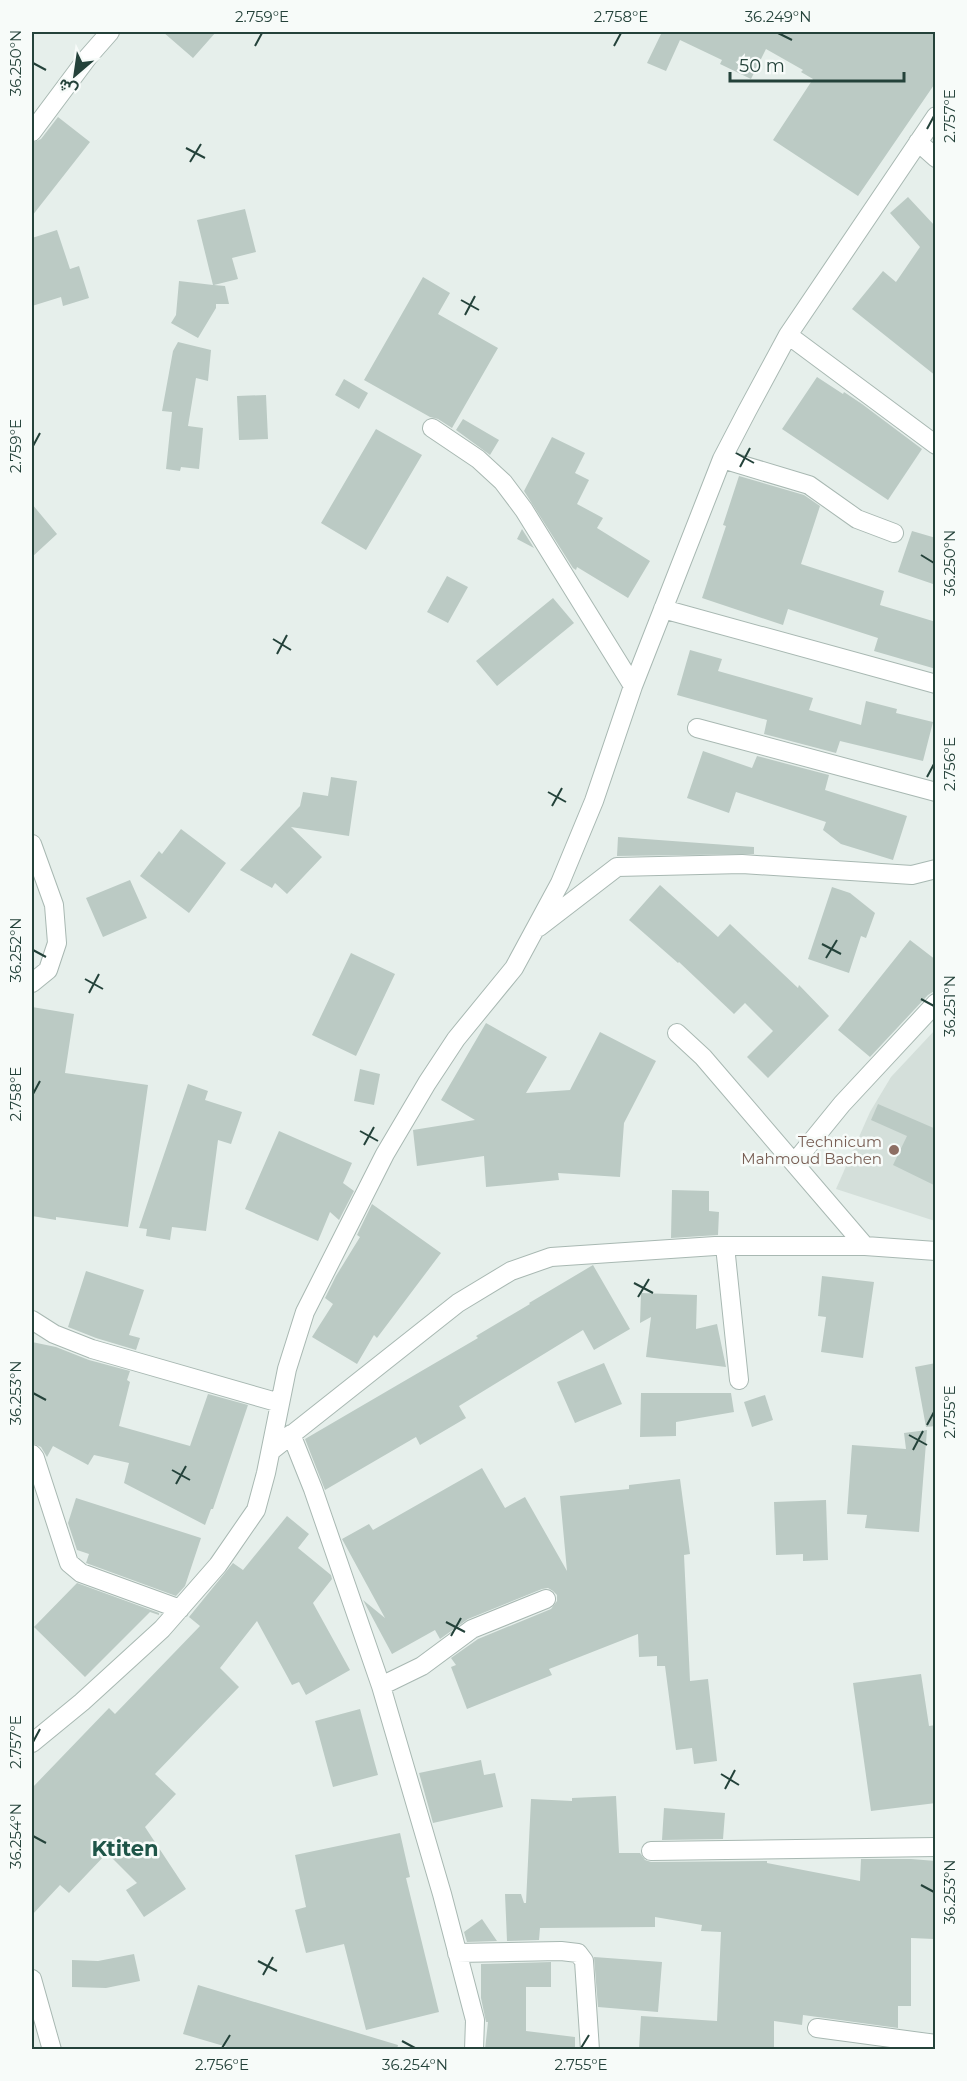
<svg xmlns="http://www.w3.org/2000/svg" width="967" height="2081" font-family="Montserrat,Vazirmatn,sans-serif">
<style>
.built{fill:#d4dfda}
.building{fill:#bbcac4}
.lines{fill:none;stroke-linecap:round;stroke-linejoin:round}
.minor-casing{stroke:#a8b8b2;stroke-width:20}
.minor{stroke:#fff;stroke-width:18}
.ticks{fill:none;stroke:#24423a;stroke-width:2}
.education-dot{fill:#8d6e63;stroke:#f7fbf9;stroke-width:2}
.labels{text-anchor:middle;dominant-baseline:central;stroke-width:5;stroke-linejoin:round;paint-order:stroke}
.education-label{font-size:15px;fill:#785e54;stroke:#f7fbf9;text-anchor:end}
.district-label{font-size:21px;font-weight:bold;fill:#1f5548;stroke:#f7fbf9}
.neatline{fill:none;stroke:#24423a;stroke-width:2}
.ticks-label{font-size:15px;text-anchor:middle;fill:#24423a}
</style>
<rect width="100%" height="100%" fill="#e6efeb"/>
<path class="built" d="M935,1030V1221L836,1189L870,1112L891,1077Z"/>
<path class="building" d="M163,32H216L193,58Z
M662,32H936V82L858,196L773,140L813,79L801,72L803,70L766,49L751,79L720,64L722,60L680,40L666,71L647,63Z
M58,117L90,142L32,216V143L41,139Z
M908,197L935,226L936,225V376L852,309L883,271L896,282L920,247L890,213Z
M245,209L256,252L232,258L238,279L214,285L225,286L229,304H216V308L198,338L171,323L176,315L179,281L213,285L197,220Z
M57,230L70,269L79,266L89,298L63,306L61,297L32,306V238Z
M423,277L450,293L438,314L498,348L452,428L438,419L430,417L364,380Z
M178,342L211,350L208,381L196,378L188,426L203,428L199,469L181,467L180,471L166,469L172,412L162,411L173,351Z
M817,377L843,394L844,392L862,404L922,449L888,500L782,429Z
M344,379L368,393L359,409L335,395Z
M266,395L268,439L239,440L237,396Z
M463,419L499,440L490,455L456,430Z
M376,429L422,455L366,550L321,523Z
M552,437L585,453L575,473L589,480L577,504L603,518L597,528L650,561L628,598L577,567L576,570L573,568L524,491Z
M739,476L804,495L820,506L801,564L884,591L880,605L936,622V669L874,651L878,638L788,609L783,625L702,598L726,526L723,525Z
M32,504L57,534L32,557Z
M522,529L534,548L517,539Z
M912,531L936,538V585L898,572Z
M447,576L468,587L448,623L427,612Z
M553,598L574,623L497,686L476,661Z
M690,650L722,659L718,671L813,698L809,710L861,725L866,701L897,709L896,713L933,722L923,761L840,741L836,753L764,734L767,720L677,695Z
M703,751L752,768L757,756L829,775L825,790L907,816L893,860L841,844L823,830L826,822L736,792L729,813L687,798Z
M331,777L357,781L349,836L291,827L322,857L287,894L275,883L272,888L240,870L300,806L303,792L328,796Z
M181,829L226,863L189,913L140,876L159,851L162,854Z
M618,837L754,847V854L617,856Z
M130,880L147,918L103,937L86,898Z
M660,885L718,937L730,924L798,988L799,985L829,1016L768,1078L747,1057L773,1031L745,1003L734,1014L679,962L678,963L629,920Z
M832,887L850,893L875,913L866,938L861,936L849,973L808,959Z
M910,940L936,960V990L928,995L870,1057L838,1030Z
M351,953L395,974L356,1056L312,1035Z
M32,1007L74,1014L65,1073L148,1085L128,1227L56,1217V1220L32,1216Z
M486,1023L547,1057L526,1093L570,1090L600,1032L656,1061L624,1123L620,1177L558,1173L559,1180L486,1187L484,1156L417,1166L413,1130L475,1120L441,1100Z
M360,1069L380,1074L374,1105L354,1101Z
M188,1084L208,1091L205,1100L242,1112L231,1144L218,1140L206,1231L172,1227L170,1240L146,1236L147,1229L139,1228Z
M878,1104L936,1129V1186L893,1165L907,1136L871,1120Z
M279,1131L352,1163L343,1183L354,1191L339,1220L330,1212L318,1241L245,1209Z
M672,1190L709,1191V1211L719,1212L718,1235L671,1238Z
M372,1204L441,1253L377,1338L374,1335L357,1364L312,1337L333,1304L325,1298L336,1276L360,1237L357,1235Z
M593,1265L630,1329L594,1350L583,1330L459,1406L466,1418L420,1445L416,1437L325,1490L305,1439L478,1338L476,1336L530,1304L529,1303Z
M86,1271L144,1290L129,1335L140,1338L136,1350L96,1338L68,1327Z
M822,1276L874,1282L863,1358L821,1352L826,1317L818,1316Z
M641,1293L697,1295L696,1329L717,1324L726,1367L646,1357L651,1317L640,1323Z
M32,1342L56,1347L89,1360L130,1371L127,1380L130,1382L119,1426L190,1446L208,1394L248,1405L213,1509H211L205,1525L124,1483L129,1463L94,1455L88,1465L53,1446L47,1457L41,1447L32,1443Z
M604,1363L622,1404L575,1423L557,1382Z
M936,1363V1426L926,1427L915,1367Z
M641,1393H731L734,1412L676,1422V1436L640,1437Z
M765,1395L773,1420L752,1427L744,1402Z
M927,1430L919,1532L865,1528L867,1515L847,1514L852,1445L906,1449L904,1433Z
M482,1468L505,1508L525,1497L567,1571L560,1496L629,1489V1485L680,1479L690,1554L684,1555L690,1681L708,1679L717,1761L694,1764L692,1748L676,1750L665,1666H657V1656L639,1657L638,1634L549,1669L552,1675L467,1709L451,1667L456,1665L451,1658L478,1639L551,1609L557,1601V1595L553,1591L548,1588L542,1589L468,1619L440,1639L435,1630L392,1654L363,1600L385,1618L342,1539L369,1524L373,1530Z
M76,1498L201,1538L185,1586L176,1596L86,1563L89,1554L77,1550L68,1523Z
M826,1500L828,1560L803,1561V1554L776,1555L774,1502Z
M287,1516L309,1534L298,1548L331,1575L332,1579L313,1603L350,1670L306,1695L299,1682L292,1685L257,1621L220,1668L239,1687L155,1774L176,1794L145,1827L186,1889L144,1917L126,1890L137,1883L107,1853L69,1893L60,1885L32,1915V1788L109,1708L115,1714L200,1626L189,1617L233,1563L243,1570Z
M77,1583L159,1613V1615L150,1612L85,1677L34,1627Z
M921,1674L929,1726L936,1725V1803L871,1811L853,1683Z
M360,1709L378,1775L333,1787L315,1721Z
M481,1760L484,1775L495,1773L503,1807L433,1823L419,1773Z
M616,1796L619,1853H640L645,1860L651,1862L767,1861V1863L860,1881L861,1859H911L936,1861V1928L934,1939L911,1938V2006H898V2028L803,2015L802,2025L774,2021V2049H639L641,2016L717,2021L721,1932L701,1931L702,1925L655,1917V1927L540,1928L539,1940L507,1941L505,1894H521L524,1903H526L531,1799L572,1801V1798Z
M664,1808L725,1813L723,1839L662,1840Z
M400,1833L410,1877L406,1878L439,2012L366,2030L344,1944L306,1953L295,1910L306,1907L295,1855Z
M482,1919L497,1941L467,1942L464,1932Z
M134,1954L140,1981L106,1988L72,1987V1960L98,1961Z
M594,1957L662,1962L658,2012L598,2007Z
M551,1962V1987H526V2031L575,2037V2049H485L488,2022H486L481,1998V1964Z
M198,1985L398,2045L397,2049H234L183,2034Z"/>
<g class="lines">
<g class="minor-casing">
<path id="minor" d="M32,132L88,57L110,32
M918,142L936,158
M788,335L936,445
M432,428L478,459L503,482L524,510L633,686
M722,459L809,485L857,519L894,533
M663,609L936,684
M697,728L936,792
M32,844L54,905L57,943L48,970L32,983
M539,927L617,867L742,864L912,875L936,869
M677,1033L703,1057L865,1246
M794,1163L842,1104L936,1003
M725,1246L739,1380
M32,1320L54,1334L92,1349L280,1403
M291,1434L313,1489L381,1686L442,1894L475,2020L474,2050
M271,1451L458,1303L511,1271L551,1257L715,1246H865L936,1251
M32,1454L35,1458L69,1563L81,1573L180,1609
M381,1686L422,1666L472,1629L546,1599
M32,1743L82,1702L162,1629L218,1565L256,1510L266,1473L287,1369L305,1312L385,1154L427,1083L456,1039L514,968L560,883L594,801L633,686L722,459L747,411L788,335L936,116
M651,1851L936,1847
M457,1953L561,1951L578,1953L584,1961L590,2050
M32,1979L52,2050
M817,2028L936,2044"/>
</g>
<use href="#minor" class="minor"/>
</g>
<path class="ticks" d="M778,33L792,40M255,46L262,33M614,46L621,33M33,63L46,70M927,129L934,116M186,148L205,158M190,162L201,144M461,300L479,310M465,315L475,296M33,446L40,433M736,453L754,463M740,467L750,448M921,555L934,563M273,639L291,650M277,654L287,635M927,777L934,764M548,792L566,802M552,806L562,788M822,944L841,954M33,950L46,957M826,958L837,940M85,979L103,989M89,993L99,974M921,999L934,1006M33,1094L40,1081M360,1131L378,1141M364,1145L374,1127M634,1283L653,1293M638,1297L649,1279M33,1393L46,1400M927,1425L934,1412M909,1435L927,1445M913,1450L923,1431M172,1470L190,1480M176,1484L186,1466M446,1622L465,1632M451,1636L461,1618M33,1742L40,1729M721,1774L739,1785M725,1789L735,1770M33,1836L46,1843M921,1885L934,1892M258,1961L277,1971M263,1975L273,1957M402,2041L415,2048M222,2048L230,2035M581,2048L589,2035"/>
<circle class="education-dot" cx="894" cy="1150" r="6"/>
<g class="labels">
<g class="education-label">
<text x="882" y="1141">Technicum<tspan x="882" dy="17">Mahmoud Bachen</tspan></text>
</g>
<g class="district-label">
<text x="125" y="1848">Ktiten</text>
</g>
</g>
<rect width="967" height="2081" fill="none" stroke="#f7fbf9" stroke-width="66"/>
<g transform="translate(75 75) rotate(209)" stroke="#f7fbf9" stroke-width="4.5" paint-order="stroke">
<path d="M0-4.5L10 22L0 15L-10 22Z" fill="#24423a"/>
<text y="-9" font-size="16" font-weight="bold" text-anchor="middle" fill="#24423a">ش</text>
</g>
<path d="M730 72v9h174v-9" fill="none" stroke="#24423a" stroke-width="3"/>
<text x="739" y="72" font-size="18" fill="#24423a" stroke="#f7fbf9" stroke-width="4.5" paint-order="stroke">50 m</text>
<rect x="33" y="33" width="901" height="2015" class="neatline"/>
<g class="ticks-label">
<text x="262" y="22">2.759°E</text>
<text x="621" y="22">2.758°E</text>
<text x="778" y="22">36.249°N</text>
<text transform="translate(16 63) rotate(-90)" y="5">36.250°N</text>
<text transform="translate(950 116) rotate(-90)" y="5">2.757°E</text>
<text transform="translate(16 446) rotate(-90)" y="5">2.759°E</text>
<text transform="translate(950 563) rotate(-90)" y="5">36.250°N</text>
<text transform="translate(950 764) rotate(-90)" y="5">2.756°E</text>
<text transform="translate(16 950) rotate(-90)" y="5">36.252°N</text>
<text transform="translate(950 1006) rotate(-90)" y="5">36.251°N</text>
<text transform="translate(16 1094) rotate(-90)" y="5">2.758°E</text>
<text transform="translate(16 1393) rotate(-90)" y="5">36.253°N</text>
<text transform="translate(950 1412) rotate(-90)" y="5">2.755°E</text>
<text transform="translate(16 1742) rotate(-90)" y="5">2.757°E</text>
<text transform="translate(16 1836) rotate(-90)" y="5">36.254°N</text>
<text transform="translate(950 1892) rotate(-90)" y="5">36.253°N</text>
<text x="222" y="2070">2.756°E</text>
<text x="415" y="2070">36.254°N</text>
<text x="581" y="2070">2.755°E</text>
</g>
</svg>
